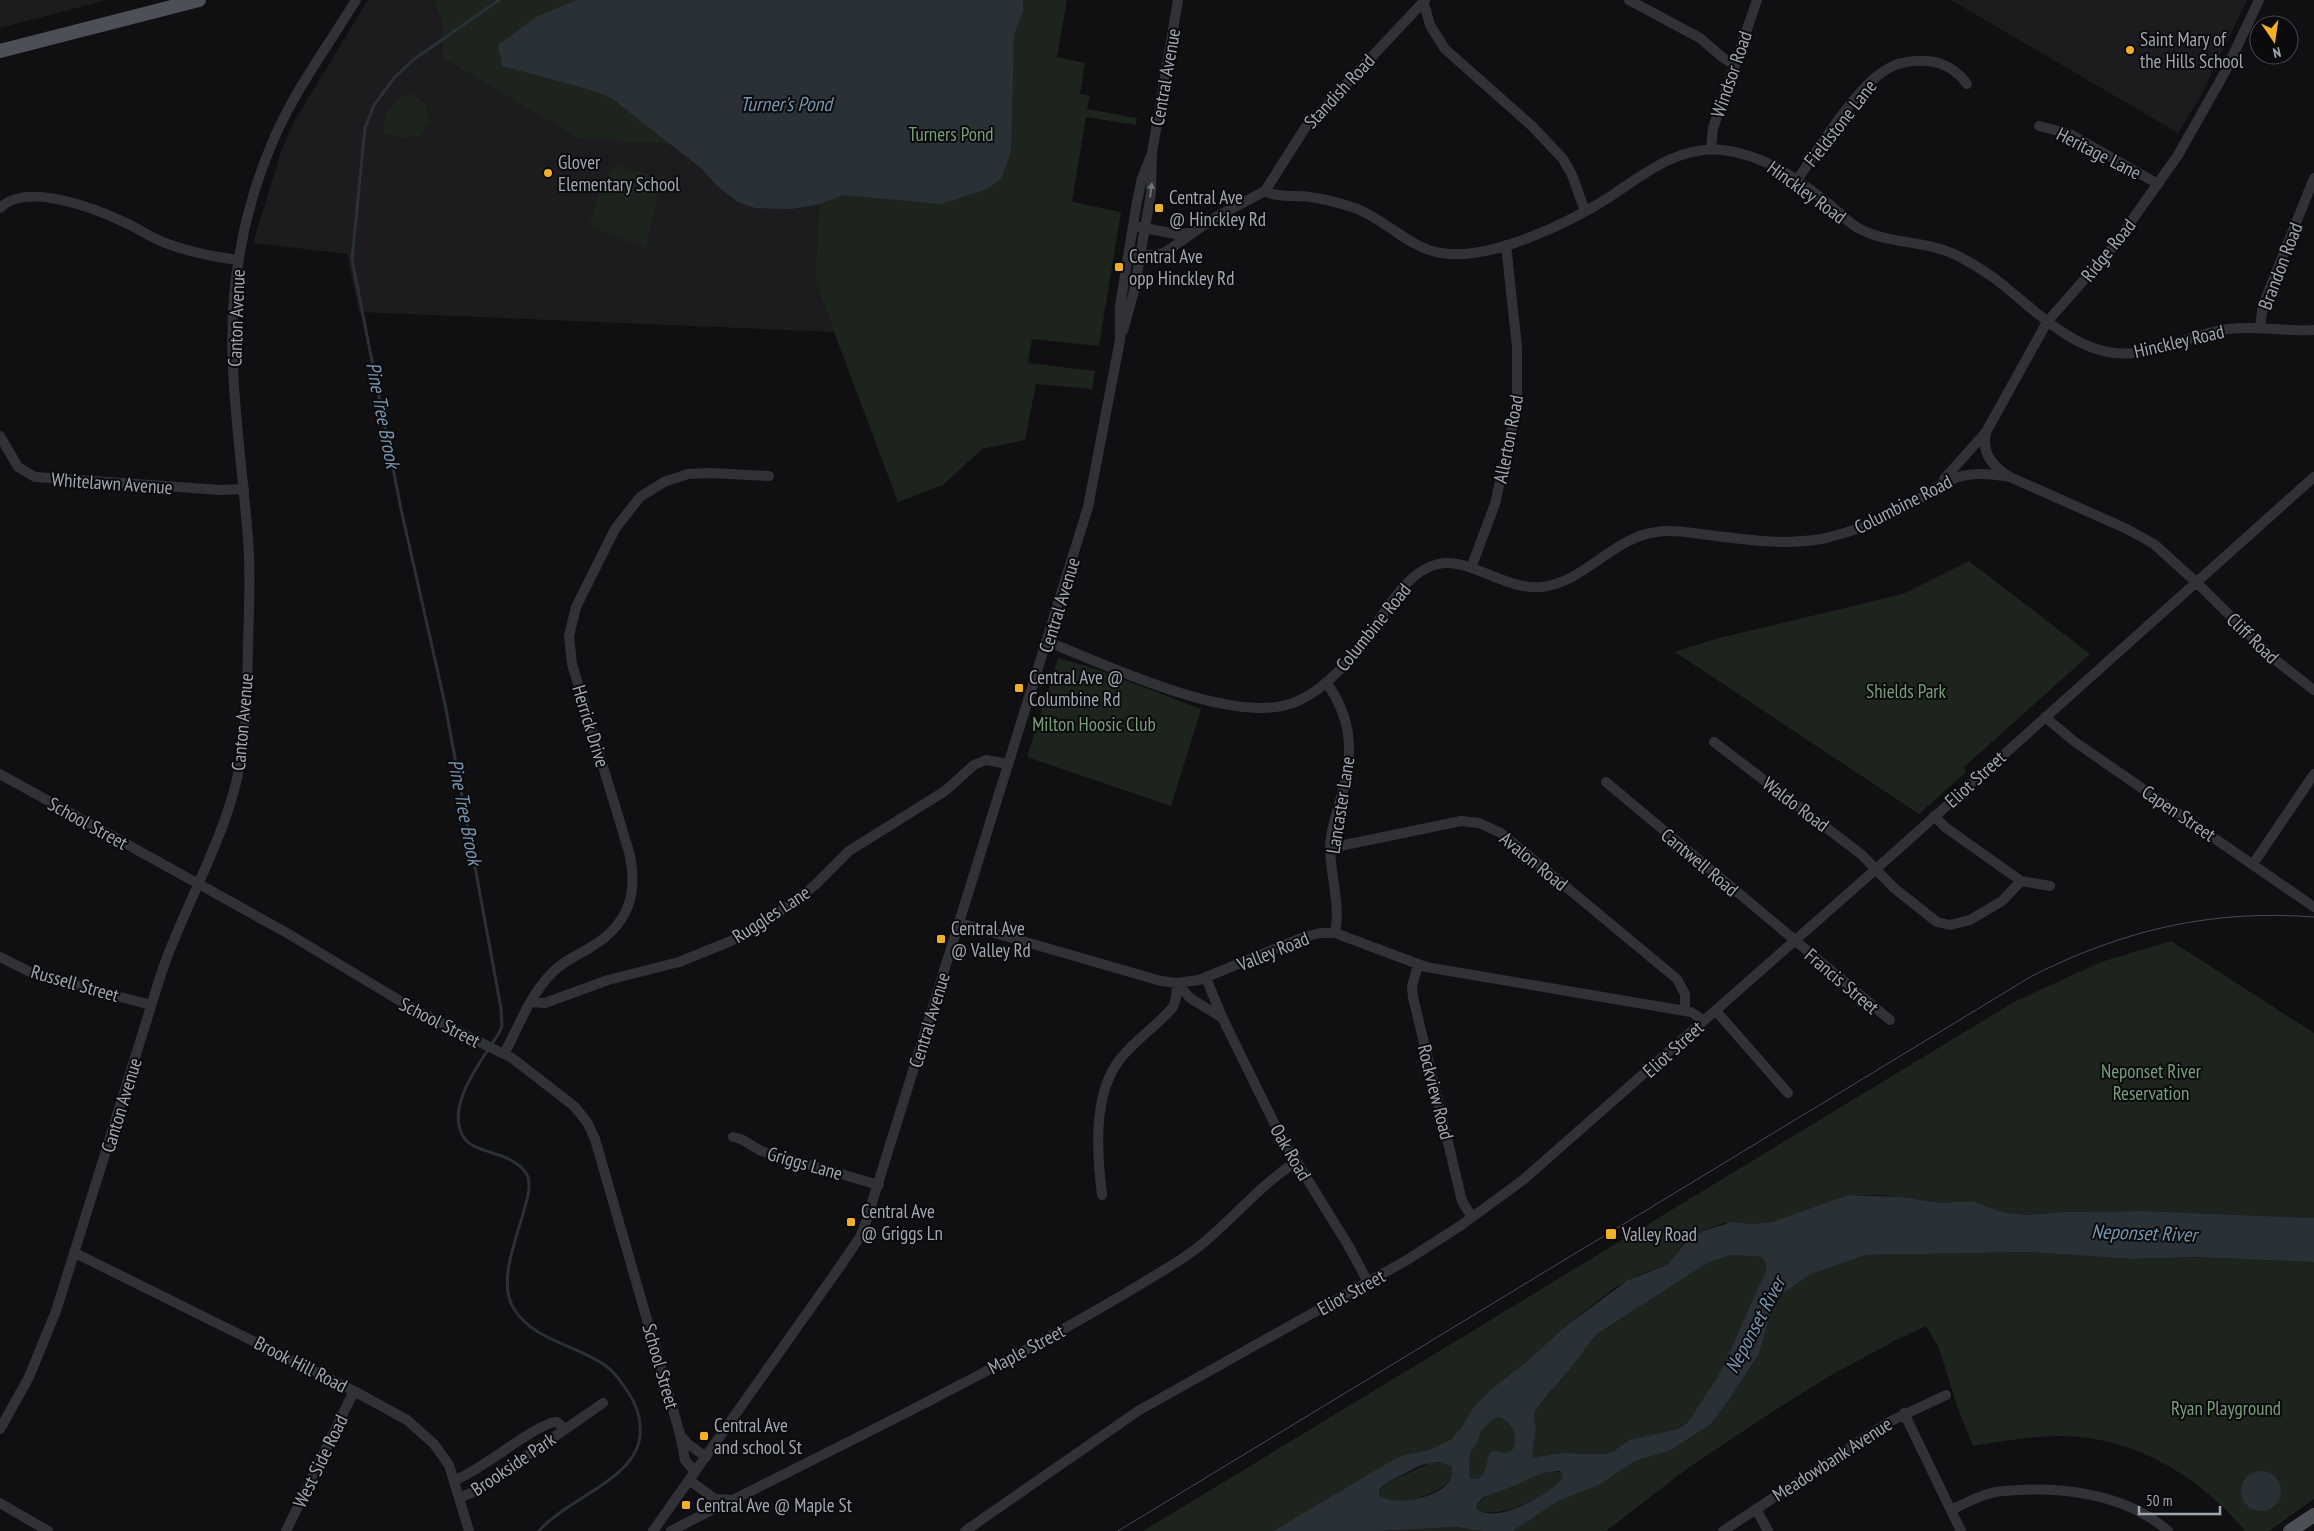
<svg xmlns="http://www.w3.org/2000/svg" width="2314" height="1531" font-family="'PT Sans Narrow',sans-serif">
<style>
.built{fill:#1c1c1f}
.green{fill:#1d241d}
.water{fill:#293137;fill-rule:evenodd}
.lines{fill:none;stroke-linecap:round;stroke-linejoin:round}
.stream{stroke:#293137;stroke-width:3}
.minor{stroke:#313237;stroke-width:10}
.major{stroke:#4d4f56;stroke-width:14}
.tram{stroke:#484a50;stroke-width:1}
.oneway{fill:#6f727b}
.poi-dot{fill:#f3b027;stroke:#0b0b0d;stroke-width:2}
.labels{text-anchor:middle;dominant-baseline:central;stroke-width:4;stroke-linejoin:round;paint-order:stroke}
.poi-label{font-size:19px;fill:#a1a6b3;stroke:#0b0b0d;text-anchor:start}
.street-label{font-size:19px;fill:#a1a6b3;stroke:#0b0b0d}
.park-label{font-size:19px;fill:#789e7a;stroke:#0b0b0d}
.water-label{font-size:20px;font-style:italic;fill:#7794af;stroke:#0b0b0d}
</style>
<rect width="100%" height="100%" fill="#101012"/>
<path class="built" d="M0,0H107L0,28Z
M368,0H433L443,22L444,59L822,152L815,281L834,332L359,312L347,254L253,243L282,149L293,123Z
M1951,0H2247L2198,101L2178,133Z"/>
<path class="green" d="M433,0H1067L1057,57L1085,63L1080,94L1090,96L1087,109L1137,118L1136,125L1086,117L1072,202L1121,212L1099,346L1032,339L1028,363L1095,371L1092,389L1036,384L1025,440L982,449L943,485L898,502L815,281L822,152L580,139L443,58V22Z
M409,93L426,104L430,121L421,136L400,138L383,132C383,112 393,102 409,93Z
M616,164L633,171L646,173L659,188L646,248L589,226L603,182Z
M1969,561L2090,654L1963,768L1967,771L1919,814L1675,652L1715,639L1903,594Z
M1058,658L1093,668L1201,709L1171,806L1027,757Z
M2171,941L2314,1033V1218L2144,1211L2062,1212L2025,1215L2002,1212L1971,1201L1941,1203L1883,1195H1848L1772,1222L1750,1224L1724,1223L1703,1231L1684,1243L1667,1265L1638,1275L1614,1288L1566,1326L1525,1363L1489,1391L1472,1409L1461,1428L1450,1440L1429,1450L1403,1455L1391,1461L1273,1531H1143L2014,1002L2101,962Z
M2029,1252L2133,1259L2196,1257L2314,1262V1499L2269,1531H2245C2199,1475 2131,1435 2057,1436C2028,1437 2001,1441 1973,1446L1957,1406L1939,1348L1926,1326L1896,1340L1826,1378L1772,1412L1688,1468L1606,1531H1513L1558,1501L1599,1485L1635,1461L1669,1451L1710,1425L1729,1400L1759,1354L1773,1305L1788,1288L1811,1274L1866,1255Z
M1732,1255L1762,1257L1765,1262L1766,1270L1721,1371L1688,1422L1678,1429L1629,1440L1614,1451L1604,1454L1579,1453L1532,1458L1536,1430L1534,1413C1546,1396 1561,1381 1573,1365C1583,1353 1588,1342 1600,1332L1709,1262Z
M1499,1417C1512,1421 1518,1437 1513,1449L1505,1453L1497,1451L1489,1456C1488,1466 1486,1472 1478,1479L1471,1478L1469,1474L1470,1453L1477,1444L1481,1431L1493,1418Z
M1430,1463H1446L1451,1466L1453,1477C1442,1494 1395,1510 1379,1495V1490L1383,1485Z
M1555,1471L1563,1474C1563,1493 1491,1524 1476,1508C1481,1491 1538,1473 1555,1471Z
M1456,1527L1483,1531H1379Z"/>
<path class="water" d="M577,0H1023V12L1014,34L1011,152L1001,179L987,189L941,204L844,195L816,205L791,209L755,208L738,202L717,186L702,169L610,97L584,88L502,66L498,45L538,16Z
M1848,1195L1900,1197L1941,1203L1972,1201L2002,1212L2025,1215L2062,1212L2144,1211L2314,1218V1262L2196,1257L2133,1259L2029,1252L1866,1255L1811,1274L1780,1295L1773,1305L1759,1354L1729,1400L1710,1425L1669,1451L1635,1461L1599,1485L1558,1501L1513,1531H1483L1456,1527L1379,1531H1273L1391,1461L1403,1455L1429,1450L1450,1440L1461,1428L1472,1409L1489,1391L1525,1363L1566,1326L1628,1280L1667,1265L1684,1244L1703,1231L1732,1222L1750,1224L1772,1222ZM1732,1255L1762,1257L1765,1262L1766,1270L1721,1371L1688,1422L1678,1429L1629,1440L1614,1451L1604,1454L1562,1453L1532,1458L1536,1430L1534,1413C1546,1395 1561,1381 1573,1365C1583,1353 1588,1342 1600,1332L1709,1262ZM1499,1417C1512,1421 1518,1437 1513,1449L1505,1453L1497,1451L1490,1452C1486,1463 1488,1470 1478,1479L1471,1478L1469,1474L1470,1453L1477,1444L1481,1431L1493,1419ZM1438,1462L1451,1466C1462,1495 1394,1509 1379,1495V1490L1383,1485L1421,1465ZM1560,1471L1563,1477C1553,1494 1493,1526 1476,1508C1480,1494 1497,1493 1508,1488C1527,1481 1539,1471 1560,1471Z
M2241 1491a20 20 0 1 1 40 0a20 20 0 1 1-40 0Z"/>
<g class="lines">
<path class="stream" d="M499,0L413,60L394,78L374,105L365,128L352,259L401,509L445,704L501,1008L502,1026L499,1033C483,1059 442,1108 465,1139C471,1148 491,1152 502,1156C512,1160 524,1166 528,1177C531,1187 527,1200 524,1210C517,1238 497,1282 514,1309C534,1341 578,1345 606,1366C616,1373 621,1382 628,1392C638,1407 643,1423 639,1442C630,1481 564,1501 539,1531"/>
<path class="minor" d="M1423,0L1430,25L1445,49L1533,127L1563,159L1572,175L1585,211
M1629,0L1700,38L1722,57L1735,65
M2039,126L2070,134L2158,184
M1711,149L1713,128L1757,0
M1797,180C1818,150 1855,89 1884,71C1897,62 1913,60 1928,61C1945,63 1957,70 1967,84
M1265,191C1278,198 1295,195 1310,197C1325,199 1340,203 1355,208C1385,219 1409,248 1441,253C1488,262 1569,223 1608,198C1643,175 1678,145 1723,150C1765,155 1796,178 1829,204C1839,212 1848,223 1860,229C1891,245 1929,240 1960,257C1975,265 1990,274 2003,285C2035,311 2073,349 2115,353C2154,357 2190,334 2228,329C2257,325 2285,332 2314,330
M0,208C26,181 97,209 126,223C141,230 155,240 171,245C193,253 215,257 238,260
M1139,227L1176,234L1191,233
M1129,251L1150,255L1164,253L1216,217L1265,191L1305,128L1425,0
M2260,327L2263,305L2314,178
M1123,331L1134,291L1151,193L1152,153L1178,0
M1986,433C1981,453 1993,467 2010,477L2127,529L2154,544L2196,582L2274,659L2314,690
M0,436L18,467L35,477L221,490L244,489
M1944,479L1986,432L2047,322L2113,247L2178,155L2225,72L2259,0
M1471,568L1495,504L1517,405V347L1506,245
M1048,642C1108,665 1238,729 1298,701C1331,686 1353,655 1374,627C1391,604 1408,571 1438,564C1469,557 1504,590 1541,587C1584,583 1612,538 1656,532C1673,529 1691,533 1709,535C1748,540 1787,546 1826,538C1852,532 1878,522 1901,509C1947,485 1952,466 2010,477
M1326,682C1352,718 1354,752 1342,794C1337,812 1331,828 1330,846C1330,876 1341,904 1335,933
M2045,717L2075,742L2314,907
M1714,742L1862,855L1894,888L1937,922L1950,925L1970,920L2002,901L2021,881
M0,774L287,933L417,1011L512,1058L574,1106L587,1122L595,1139L680,1434L685,1460L695,1472
M1606,782L1890,1020
M1934,816L1945,827L2021,881L2050,886
M1330,848L1461,821L1479,823L1501,833L1677,979L1685,994V1011
M2253,864L2314,774
M960,923L1161,981L1177,983L1199,980L1304,937L1320,933H1335L1426,967L1691,1012L1704,1021
M0,957L34,974L151,1005
M1418,965L1412,986L1413,997L1462,1201L1472,1217
M1206,978L1222,1017L1280,1135L1348,1245L1368,1282
M1177,983L1190,998L1221,1017
M531,1002L545,1003L608,980L679,962L731,941L792,904L815,885L849,851L945,791L974,765L986,760L1008,764
M1716,1011L1788,1093
M504,1054C518,1028 529,997 550,975C561,962 577,956 591,947C628,925 639,894 629,852L572,664L569,636L576,607L615,529L640,497L664,482L688,474L709,473L769,476
M733,1137L741,1139L761,1151L879,1185
M1102,1195C1097,1154 1092,1093 1121,1058C1136,1039 1157,1026 1173,1007L1176,998L1177,983
M75,1253L354,1391L407,1420L434,1444L449,1465L469,1531
M1904,1413L1961,1531
M0,1429L29,1377L56,1311L162,971C189,894 232,829 243,747C248,713 247,678 248,645C249,606 251,566 247,527C240,439 223,346 239,258C245,220 258,176 273,141C294,91 328,46 356,0
M680,1435L688,1444L706,1457
M455,1480C481,1471 539,1421 557,1422L565,1429
M689,1480L715,1499L733,1500C884,1424 1037,1350 1180,1260C1223,1233 1253,1189 1296,1162
M461,1497L476,1491L603,1403
M0,1503L48,1531
M1756,1509L1768,1531
M1951,1510C1967,1502 1986,1492 2004,1491C2059,1486 2125,1493 2168,1531
M286,1531L354,1391
M653,1531L841,1265L860,1237L867,1219L1088,507L1120,340V306L1136,207L1142,178L1152,153
M671,1531L729,1501
M965,1531L1138,1411L1407,1260L1460,1226L1523,1180L1876,869L2314,477
M1723,1531L1889,1422L1946,1395"/>
<path class="major" d="M0,51L199,0
M2290,1531L2314,1515"/>
<path class="tram" d="M1118,1531L2032,976C2123,930 2212,909 2314,917"/>
</g>
<defs><path id="oneway-solid" d="M-6-.8H1V-3.2L6.5 0L1 3.2V.8H-6Z" transform="scale(1.25)"/></defs>
<use class="oneway" href="#oneway-solid" transform="translate(1151 190) rotate(-83)"/>
<g class="poi-dot">
<circle cx="2130" cy="50" r="5"/>
<circle cx="548" cy="173" r="5"/>
<rect x="1154" y="203" width="10" height="10" rx="2.5"/>
<rect x="1114" y="262" width="10" height="10" rx="2.5"/>
<rect x="1014" y="683" width="10" height="10" rx="2.5"/>
<rect x="936" y="934" width="10" height="10" rx="2.5"/>
<rect x="846" y="1217" width="10" height="10" rx="2.5"/>
<rect x="1605" y="1228" width="12" height="12" rx="2.5"/>
<rect x="699" y="1431" width="10" height="10" rx="2.5"/>
<rect x="681" y="1500" width="10" height="10" rx="2.5"/>
</g>
<g class="labels">
<g class="poi-label">
<text x="2140" y="39">Saint Mary of<tspan x="2140" dy="22">the Hills School</tspan></text>
<text x="558" y="162">Glover<tspan x="558" dy="22">Elementary School</tspan></text>
<text x="1169" y="197">Central Ave<tspan x="1169" dy="22">@ Hinckley Rd</tspan></text>
<text x="1129" y="256">Central Ave<tspan x="1129" dy="22">opp Hinckley Rd</tspan></text>
<text x="1029" y="677">Central Ave @<tspan x="1029" dy="22">Columbine Rd</tspan></text>
<text x="951" y="928">Central Ave<tspan x="951" dy="22">@ Valley Rd</tspan></text>
<text x="861" y="1211">Central Ave<tspan x="861" dy="22">@ Griggs Ln</tspan></text>
<text x="1622" y="1234">Valley Road</text>
<text x="714" y="1425">Central Ave<tspan x="714" dy="22">and school St</tspan></text>
<text x="696" y="1505">Central Ave @ Maple St</text>
</g>
<g class="street-label">
<text transform="translate(1731 74) rotate(-71)">Windsor Road</text>
<text transform="translate(1165 77) rotate(-80)">Central Avenue</text>
<text transform="translate(1339 91) rotate(-47)">Standish Road</text>
<text transform="translate(1840 123) rotate(-52)">Fieldstone Lane</text>
<text transform="translate(2099 153) rotate(27)">Heritage Lane</text>
<text transform="translate(1807 192) rotate(36)">Hinckley Road</text>
<text transform="translate(2108 250) rotate(-51)">Ridge Road</text>
<text transform="translate(2280 266) rotate(-69)">Brandon Road</text>
<text transform="translate(236 318) rotate(-88)">Canton Avenue</text>
<text transform="translate(2179 341) rotate(-13)">Hinckley Road</text>
<text transform="translate(1508 439) rotate(-79)">Allerton Road</text>
<text transform="translate(112 483) rotate(4)">Whitelawn Avenue</text>
<text transform="translate(1903 504) rotate(-27)">Columbine Road</text>
<text transform="translate(1059 605) rotate(-73)">Central Avenue</text>
<text transform="translate(1373 627) rotate(-51)">Columbine Road</text>
<text transform="translate(2253 638) rotate(44)">Cliff Road</text>
<text transform="translate(242 722) rotate(-85)">Canton Avenue</text>
<text transform="translate(591 726) rotate(73)">Herrick Drive</text>
<text transform="translate(1975 779) rotate(-42)">Eliot Street</text>
<text transform="translate(1796 804) rotate(37)">Waldo Road</text>
<text transform="translate(1340 805) rotate(-81)">Lancaster Lane</text>
<text transform="translate(2179 813) rotate(34)">Capen Street</text>
<text transform="translate(88 823) rotate(29)">School Street</text>
<text transform="translate(1534 861) rotate(39)">Avalon Road</text>
<text transform="translate(1700 862) rotate(40)">Cantwell Road</text>
<text transform="translate(771 914) rotate(-33)">Ruggles Lane</text>
<text transform="translate(1273 951) rotate(-22)">Valley Road</text>
<text transform="translate(1842 981) rotate(40)">Francis Street</text>
<text transform="translate(75 983) rotate(16)">Russell Street</text>
<text transform="translate(929 1020) rotate(-73)">Central Avenue</text>
<text transform="translate(440 1022) rotate(27)">School Street</text>
<text transform="translate(1673 1049) rotate(-42)">Eliot Street</text>
<text transform="translate(1436 1092) rotate(76)">Rockview Road</text>
<text transform="translate(121 1105) rotate(-73)">Canton Avenue</text>
<text transform="translate(1291 1152) rotate(60)">Oak Road</text>
<text transform="translate(805 1163) rotate(16)">Griggs Lane</text>
<text transform="translate(1351 1292) rotate(-29)">Eliot Street</text>
<text transform="translate(1026 1349) rotate(-28)">Maple Street</text>
<text transform="translate(301 1364) rotate(27)">Brook Hill Road</text>
<text transform="translate(661 1366) rotate(74)">School Street</text>
<text transform="translate(1832 1459) rotate(-33)">Meadowbank Avenue</text>
<text transform="translate(320 1461) rotate(-64)">West Side Road</text>
<text transform="translate(513 1464) rotate(-34)">Brookside Park</text>
</g>
<g class="park-label">
<text x="951" y="134">Turners Pond</text>
<text x="1906" y="691">Shields Park</text>
<text x="1094" y="724">Milton Hoosic Club</text>
<text x="2151" y="1071">Neponset River<tspan x="2151" dy="22">Reservation</tspan></text>
<text x="2226" y="1408">Ryan Playground</text>
</g>
<g class="water-label">
<text x="786" y="104">Turner's Pond</text>
<text transform="translate(383 415) rotate(79)">Pine Tree Brook</text>
<text transform="translate(465 812) rotate(79)">Pine Tree Brook</text>
<text transform="translate(2144 1233) rotate(2)">Neponset River</text>
<text transform="translate(1755 1325) rotate(-62)">Neponset River</text>
</g>
</g>
<g transform="translate(2274 40) rotate(167)"><circle r="24" fill="#0b0b0d" stroke="#47494f"/>
<path d="M0-4L9 19L0 12L-9 19Z" fill="#f3b027"/>
<text y="-8" font-size="14" font-weight="bold" text-anchor="middle" fill="#a1a6b3">N</text>
</g>
<path d="M2139 1506v8h81v-8" fill="none" stroke="#a1a6b3" stroke-width="2.5"/>
<text x="2146" y="1506" font-size="15" fill="#a1a6b3" stroke="#0b0b0d" stroke-width="4" paint-order="stroke">50 m</text>
</svg>
